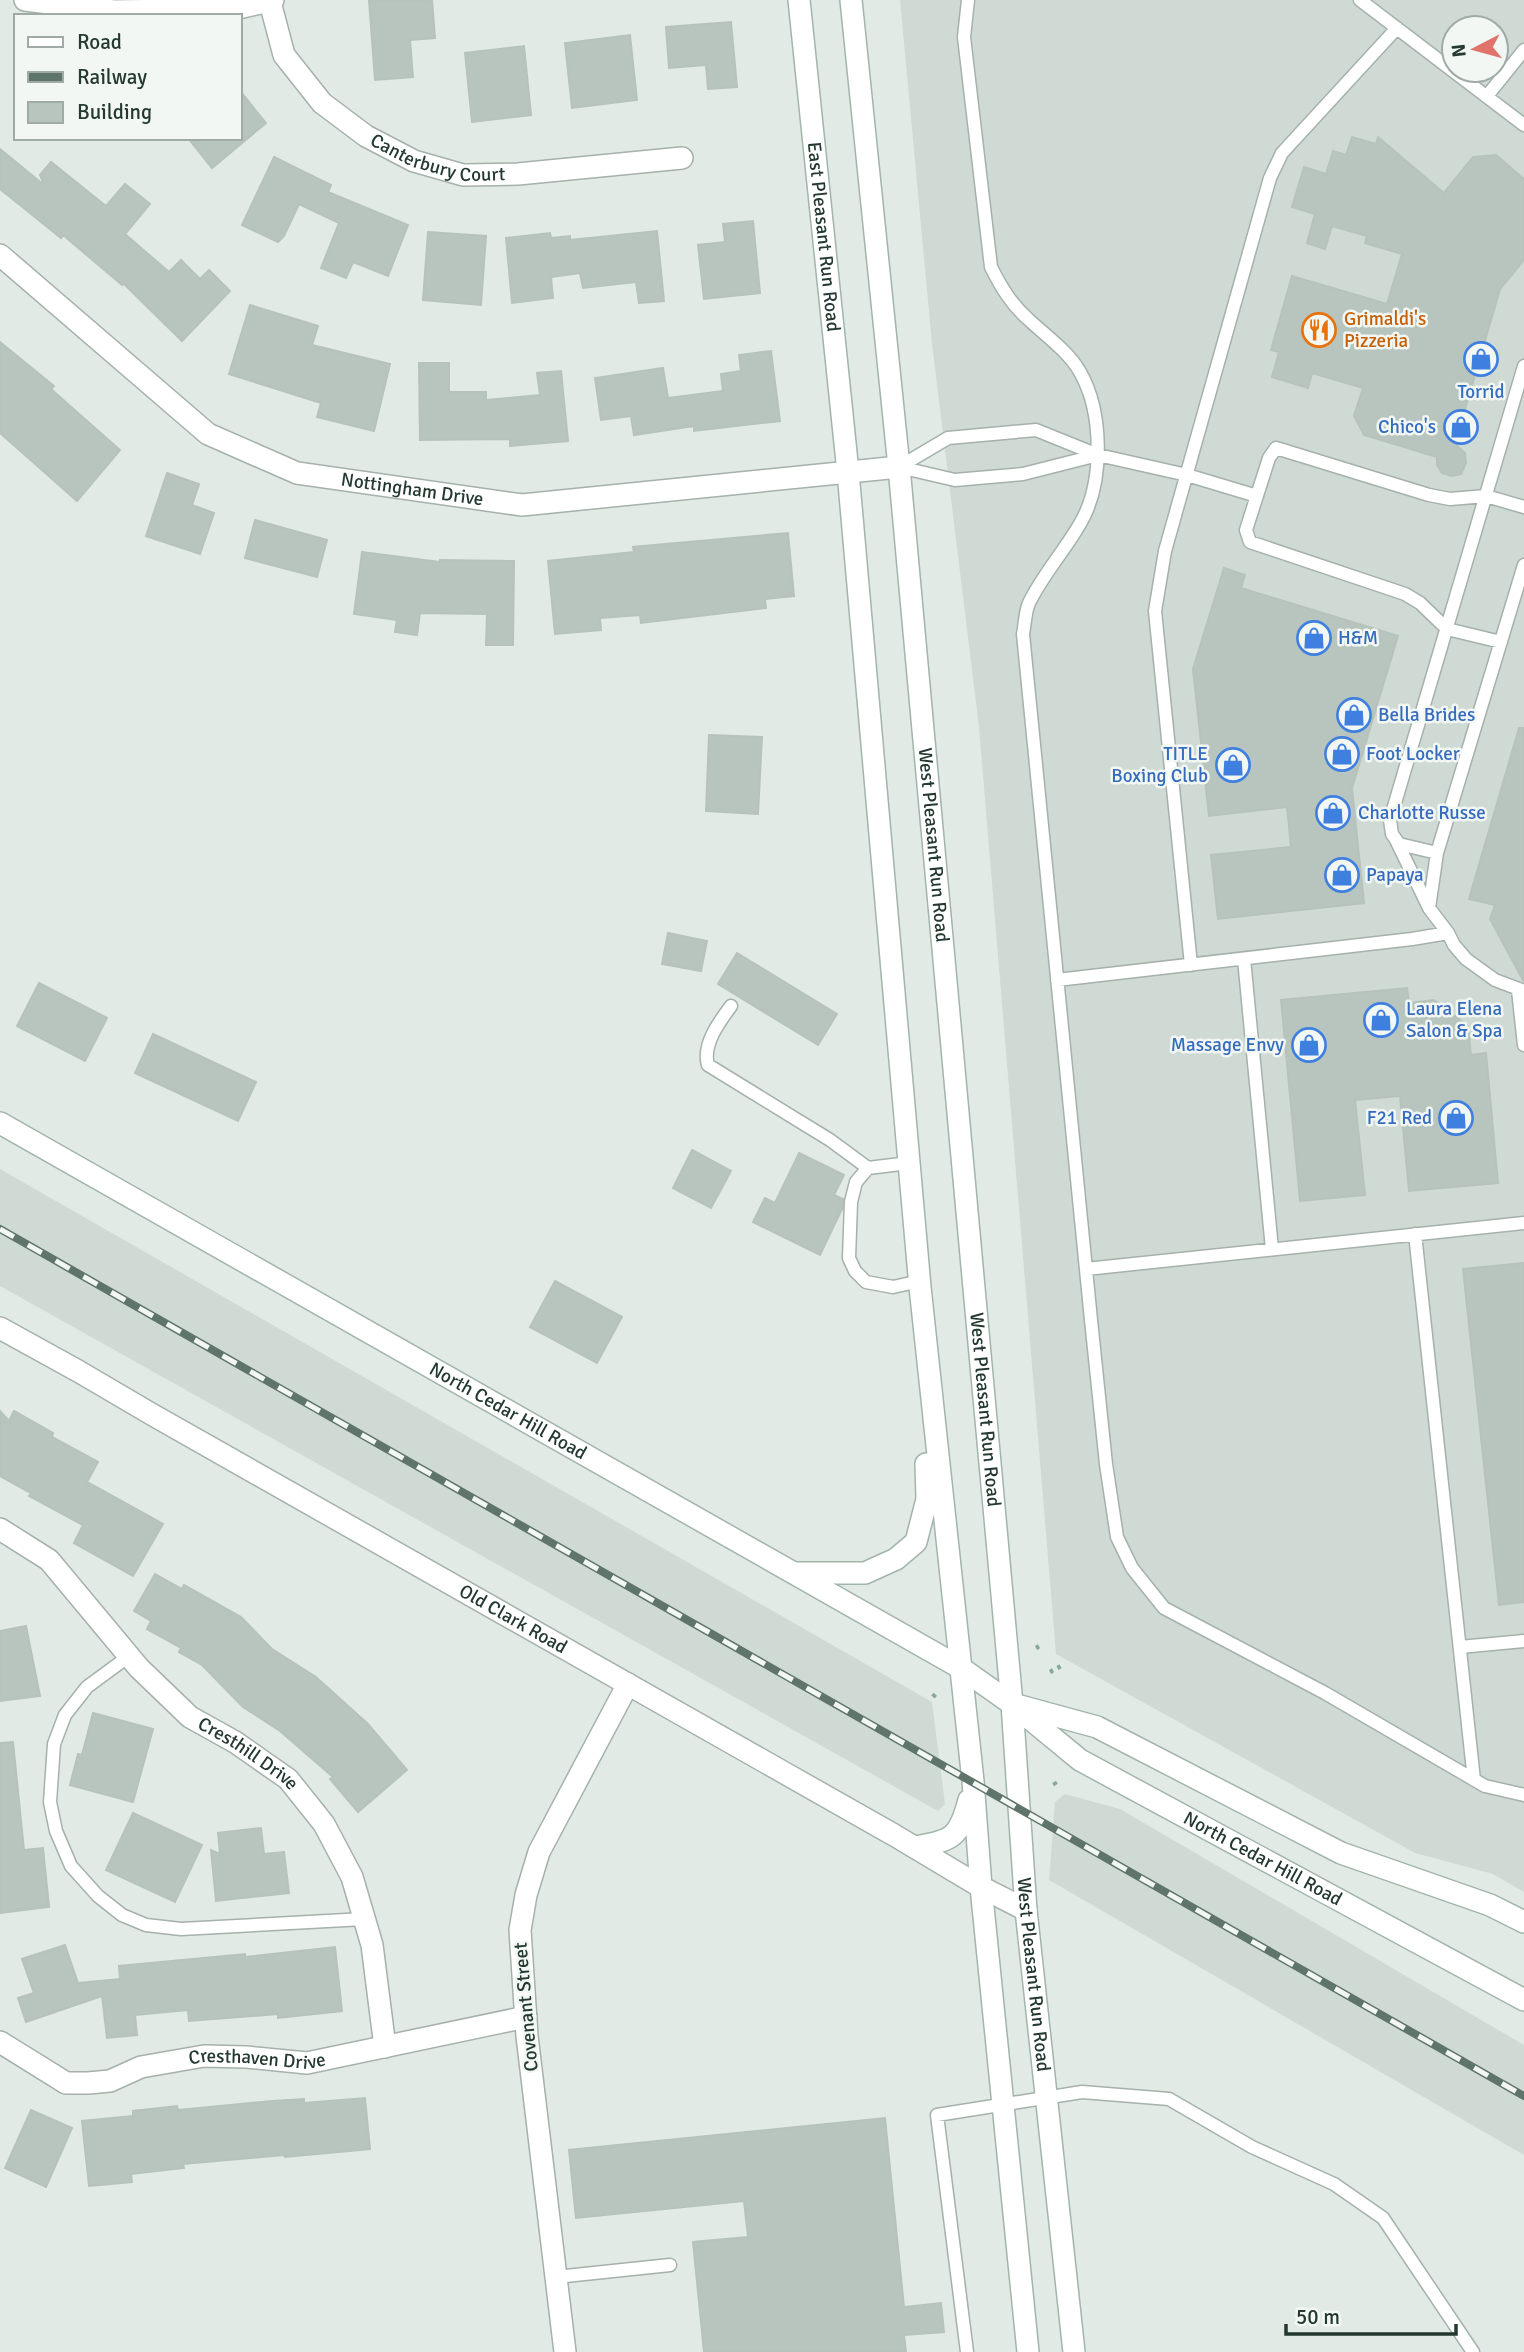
<svg xmlns="http://www.w3.org/2000/svg" width="1524" height="2352" font-family="Signika,sans-serif">
<style>
.built{fill:#d0dad4;fill-rule:evenodd}
.building{fill:#b8c5be;stroke:#b5c3bb;stroke-width:2}
.lines{fill:none;stroke-linecap:round;stroke-linejoin:round}
.lane-casing{stroke:#a5b1ab;stroke-width:15}
.street-casing{stroke:#a5b1ab;stroke-width:24}
.secondary-casing{stroke:#a2b5ab;stroke-width:24}
.path{stroke:#86aa99;stroke-width:4.5;stroke-dasharray:3.5 5;stroke-linecap:butt}
.lane{stroke:#fff;stroke-width:12}
.street{stroke:#fff;stroke-width:21}
.secondary{stroke:#fff;stroke-width:21}
.rail-casing{stroke:#5f756b;stroke-width:8}
.rail{stroke:#f2f7f4;stroke-width:5;stroke-dasharray:16;stroke-linecap:butt}
.labels{text-anchor:middle;dominant-baseline:central;stroke-width:5;stroke-linejoin:round;paint-order:stroke}
.street-label{font-size:19px;fill:#243930;stroke:#f2f7f4}
.food-label{font-size:19px;fill:#c56008;stroke:#f2f7f4;text-anchor:start}
.shop-label{font-size:19px;fill:#366cbe;stroke:#f2f7f4;text-anchor:start}
</style>
<rect width="100%" height="100%" fill="#e2eae5"/>
<path class="built" d="M900,0H1524V1892L1493,1874L1415,1853L1056,1654L979,727L932,344ZM1454,28H1496V70H1454Z
M0,1169L932,1702L945,1804L938,1811L0,1286Z
M1065,1794L1120,1809L1524,2045V2155L1049,1880L1055,1802Z"/>
<path class="building" d="M369,0H432L435,38L410,40L413,77L375,80Z
M731,22L737,87L708,89L706,65L669,68L666,27Z
M630,35L637,100L572,108L565,43Z
M524,46L531,115L472,122L465,53Z
M240,91L266,123L212,168L188,138H240Z
M1352,137L1376,144L1378,137L1444,193L1473,157L1496,155L1524,179V260L1500,289L1455,444L1465,453L1466,463L1461,474L1451,476L1442,473L1437,465V457L1364,435L1354,416L1363,388L1312,373L1308,388L1272,377L1279,352L1271,350L1292,276L1387,304L1402,254L1365,243L1367,236L1332,226L1325,249L1307,243L1315,214L1292,207L1304,167L1326,174L1333,151L1346,155Z
M0,149L44,185L40,175L51,162L106,206L125,184L150,204L125,234L169,272L181,260L200,279L209,270L230,291L182,341L123,283L122,285L63,235L61,238L0,189Z
M274,157L331,185L328,192L408,225L388,276L353,262L346,278L321,268L339,223L299,204L284,236L278,242L242,225Z
M753,221L760,293L704,299L698,245L725,242L723,224Z
M657,231L664,301L639,303L636,282L583,288L580,273L551,277L553,298L512,303L506,238L550,233L551,238L570,236V240Z
M428,232L486,236L481,305L423,300Z
M250,305L318,326L312,345L390,364L374,431L317,417L321,403L229,374Z
M0,342L54,386L51,389L120,450L77,501L0,433Z
M771,351L780,421L694,431V426L634,435L631,416L601,420L595,378L663,368L668,398L723,391L721,374L741,371L739,355Z
M419,363H449V392H486V400L540,395L537,373L561,371L568,441L510,446V439L420,440Z
M167,473L199,484L192,505L214,513L200,554L146,536Z
M255,520L327,540L317,577L245,558Z
M788,533L794,596L765,599L766,608L641,623L640,615L600,618L601,630L555,634L548,561L634,552L633,547Z
M362,552L440,562V560L514,561L513,645H486L487,614L420,613L417,635L395,632L397,620L354,614Z
M1224,568L1245,575L1241,588L1398,636L1352,788L1364,903L1218,919L1211,855L1291,847L1287,807L1209,816L1193,669Z
M1519,728H1524V982L1490,919L1495,905L1469,899Z
M709,735L762,737L758,814L706,811Z
M668,933L707,941L701,971L662,964Z
M737,953L837,1014L818,1045L718,984Z
M39,983L107,1018L85,1061L17,1026Z
M1407,988L1409,1003L1434,1000L1468,1026L1471,1055L1486,1053L1498,1183L1409,1191L1400,1096L1355,1100L1365,1195L1300,1201L1281,1000Z
M153,1034L256,1082L238,1121L135,1073Z
M692,1150L731,1171L711,1208L673,1188Z
M799,1153L844,1175L834,1195L843,1199L842,1209L820,1255L753,1222L765,1198L775,1203Z
M1524,1263V1602L1499,1605L1463,1269Z
M555,1281L622,1317L597,1363L530,1327Z
M0,1411L9,1421L14,1411L53,1433L52,1437L98,1462L87,1482L163,1524L133,1576L74,1543L83,1525L29,1496L31,1493L0,1476Z
M155,1574L182,1589L184,1585L241,1617L272,1649L316,1677L368,1724L407,1770L358,1812L330,1779L333,1777L280,1731L243,1707L202,1665L179,1652L181,1648L147,1629L151,1621L134,1611Z
M26,1626L40,1696L0,1701V1631Z
M93,1713L153,1729L133,1802L70,1785L78,1754L82,1755Z
M13,1742L24,1850L43,1848L49,1907L0,1913V1743Z
M133,1813L202,1845L175,1902L106,1870Z
M261,1828L264,1854L284,1852L289,1893L216,1901L211,1850L220,1854L218,1833Z
M65,1945L78,1983L120,1979L119,1966L245,1954V1957L335,1947L342,2011L278,2018V2014L189,2021L188,2010L135,2015L137,2035L107,2038L102,1996L26,2022L18,1998L34,1993L22,1959Z
M365,2098L370,2149L285,2157L284,2155L183,2164L184,2168L131,2174L132,2182L89,2186L82,2121L133,2116V2111L177,2106L178,2110L272,2101L304,2099V2103Z
M31,2110L72,2128L46,2187L5,2168Z
M885,2118L904,2307L941,2303L944,2332L904,2335L906,2352H704L693,2242L748,2237L744,2201L576,2218L569,2150Z"/>
<g class="lines">
<g class="lane-casing">
<path id="lane" d="M968,0L964,37L991,267C1001,287 1011,304 1028,319C1045,335 1068,351 1080,372C1103,412 1104,482 1081,522C1066,549 1043,574 1029,603C1025,612 1025,624 1023,634L1091,1320L1106,1464L1117,1537L1132,1568L1164,1608L1325,1693L1485,1786L1524,1795
M1360,0L1524,125
M1487,96L1524,50
M899,467L948,438L1036,430L1098,455L1187,475L1257,496
M899,467L955,480L1023,474L1098,455
M1501,642L1447,629L1420,603L1405,594L1250,542L1246,530L1269,458L1276,448L1429,495L1450,499L1486,496L1524,507
M1396,840L1429,908L1448,933L1454,945L1466,959L1495,980L1524,991
M1437,853L1399,844L1392,834L1390,820L1524,366
M1429,908L1437,853L1524,565
M1244,959L1272,1249
M1191,965L1155,611L1165,551L1270,178L1282,153L1397,28
M1057,980L1412,939L1448,933
M1518,990L1524,1045
M731,1006C719,1022 702,1045 708,1065L830,1140L868,1168
M909,1163L868,1168L856,1182L851,1202L849,1258L855,1271L866,1282L893,1287L920,1281
M1415,1234L1474,1780
M1086,1269L1524,1223
M1460,1647L1524,1641
M129,1656L87,1687L65,1715L54,1744L50,1802L56,1831L71,1866L98,1896L122,1915L146,1925L181,1929L364,1919
M556,2277L670,2265
M967,2352L937,2115L1082,2092L1169,2099L1252,2147L1334,2184L1383,2218L1473,2352"/>
</g>
<g class="street-casing">
<g id="street">
<path d="M25,0L114,11L234,9L273,0"/>
<path id="s1" d="M270,2L284,55L322,103L366,136L414,161L463,175L518,174L682,158"/>
<path id="s2" d="M0,255L208,434L297,473L522,505L899,467"/>
<path id="s3" d="M0,1328L78,1371L153,1415L894,1835L981,1887L1026,1910"/>
<path id="s4" d="M0,1529L49,1560L139,1668L190,1717L235,1742L288,1779L324,1824L352,1877L372,1945L385,2047"/>
<path id="s5" d="M0,2042L66,2083H88L110,2081L141,2067L204,2056L246,2057L307,2063L526,2017"/>
<path d="M565,2352L527,2036L520,1930L526,1895L539,1852L628,1684"/>
</g>
</g>
<g class="secondary-casing">
<g id="secondary">
<path id="s6" d="M799,0L848,472L920,1287L973,1781L981,1887L1028,2352"/>
<path id="s7" d="M851,0L899,467L1012,1704L1026,1910L1074,2352"/>
<path id="s8" d="M0,1123L961,1668L1012,1704L1080,1760L1524,2000"/>
<path d="M795,1573H865L896,1559L916,1542L927,1499L926,1464"/>
<path d="M1020,1706L1097,1727L1341,1853L1490,1905L1524,1922"/>
<path d="M916,1847C953,1840 959,1838 969,1800"/>
</g>
</g>
<path class="path" d="M1036,1648L1043,1644
M1050,1672L1061,1666
M933,1697L938,1691
M1054,1782L1058,1788"/>
<use href="#lane" class="lane"/>
<use href="#street" class="street"/>
<use href="#secondary" class="secondary"/>
<g class="rail-casing">
<path id="rail" d="M0,1229L1524,2096"/>
</g>
<use href="#rail" class="rail"/>
</g>
<defs>
<g id="restaurant-ring" transform="scale(1.75)"><circle r="9.5" fill="#f2f7f4" stroke="#e8710a" stroke-width="1.5"/><path d="M-5-6h1v4h1v-4h1v4h1v-4h1v5L-1.5 .5V6h-2V.5L-5-1ZM5-6V6H3V1.5H1.5Q1.5-4 5-6Z" fill="#e8710a"/></g>
<g id="shop-ring" transform="scale(1.75)"><circle r="9.5" fill="#f2f7f4" stroke="#3f7fe0" stroke-width="1.5"/><path d="M-5-2.5h2.3a2.7 3.5 0 0 1 5.4 0H5L5.5 6h-11ZM-1.5-2.5h3a1.5 2.3 0 0 0-3 0Z" fill="#3f7fe0"/></g>
</defs>
<g fill-rule="evenodd">
<use href="#restaurant-ring" x="1319" y="330"/>
<use href="#shop-ring" x="1481" y="359"/>
<use href="#shop-ring" x="1461" y="427"/>
<use href="#shop-ring" x="1314" y="638"/>
<use href="#shop-ring" x="1354" y="715"/>
<use href="#shop-ring" x="1342" y="754"/>
<use href="#shop-ring" x="1233" y="765"/>
<use href="#shop-ring" x="1333" y="813"/>
<use href="#shop-ring" x="1342" y="875"/>
<use href="#shop-ring" x="1381" y="1020"/>
<use href="#shop-ring" x="1309" y="1045"/>
<use href="#shop-ring" x="1456" y="1118"/>
</g>
<g class="labels">
<g class="street-label">
<text stroke="none"><textPath href="#s1" startOffset="248">Canterbury Court</textPath></text>
<text stroke="none"><textPath href="#s6" startOffset="238">East Pleasant Run Road</textPath></text>
<text stroke="none"><textPath href="#s2" startOffset="488">Nottingham Drive</textPath></text>
<text stroke="none"><textPath href="#s7" startOffset="849">West Pleasant Run Road</textPath></text>
<text stroke="none"><textPath href="#s7" startOffset="1416">West Pleasant Run Road</textPath></text>
<text stroke="none"><textPath href="#s8" startOffset="584">North Cedar Hill Road</textPath></text>
<text stroke="none"><textPath href="#s3" startOffset="590">Old Clark Road</textPath></text>
<text stroke="none"><textPath href="#s4" startOffset="338">Cresthill Drive</textPath></text>
<text stroke="none"><textPath href="#s8" startOffset="1463">North Cedar Hill Road</textPath></text>
<text stroke="none"><textPath href="#s7" startOffset="1983">West Pleasant Run Road</textPath></text>
<text transform="translate(526 2007) rotate(-95)">Covenant Street</text>
<text stroke="none"><textPath href="#s5" startOffset="273">Cresthaven Drive</textPath></text>
</g>
<g class="food-label">
<text x="1344" y="319">Grimaldi's<tspan x="1344" dy="22">Pizzeria</tspan></text>
</g>
<g class="shop-label">
<text x="1481" y="392" text-anchor="middle">Torrid</text>
<text x="1436" y="427" text-anchor="end">Chico's</text>
<text x="1338" y="638">H&amp;M</text>
<text x="1378" y="715">Bella Brides</text>
<text x="1208" y="754" text-anchor="end">TITLE<tspan x="1208" dy="22">Boxing Club</tspan></text>
<text x="1366" y="754">Foot Locker</text>
<text x="1358" y="813">Charlotte Russe</text>
<text x="1366" y="875">Papaya</text>
<text x="1406" y="1009">Laura Elena<tspan x="1406" dy="22">Salon &amp; Spa</tspan></text>
<text x="1284" y="1045" text-anchor="end">Massage Envy</text>
<text x="1432" y="1118" text-anchor="end">F21 Red</text>
</g>
</g>
<rect x="14" y="14" width="228" height="126" fill="#f2f7f4" stroke="#a0aba6" stroke-width="2"/>
<rect x="28" y="37" width="35" height="10" fill="#ffffff" stroke="#a0aba6" stroke-width="2"/>
<text x="77" y="49" font-size="21" fill="#243930">Road</text>
<rect x="28" y="72" width="35" height="10" fill="#5f756b" stroke="#a0aba6" stroke-width="2"/>
<text x="77" y="84" font-size="21" fill="#243930">Railway</text>
<rect x="28" y="102" width="35" height="21" fill="#b8c5be" stroke="#a0aba6" stroke-width="2"/>
<text x="77" y="119" font-size="21" fill="#243930">Building</text>
<g transform="translate(1475 49) rotate(264)"><circle r="33" fill="#f2f7f4" stroke="#a0aba6" stroke-width="2"/>
<path d="M0-5L12 26L0 18L-12 26Z" fill="#e1746a"/>
<text y="-10" font-size="19" font-weight="bold" text-anchor="middle" fill="#243930">N</text>
</g>
<path d="M1286 2324v10h170v-10" fill="none" stroke="#243930" stroke-width="3.5"/>
<text x="1296" y="2324" font-size="21" fill="#243930" stroke="#f2f7f4" stroke-width="5" paint-order="stroke">50 m</text>
</svg>
